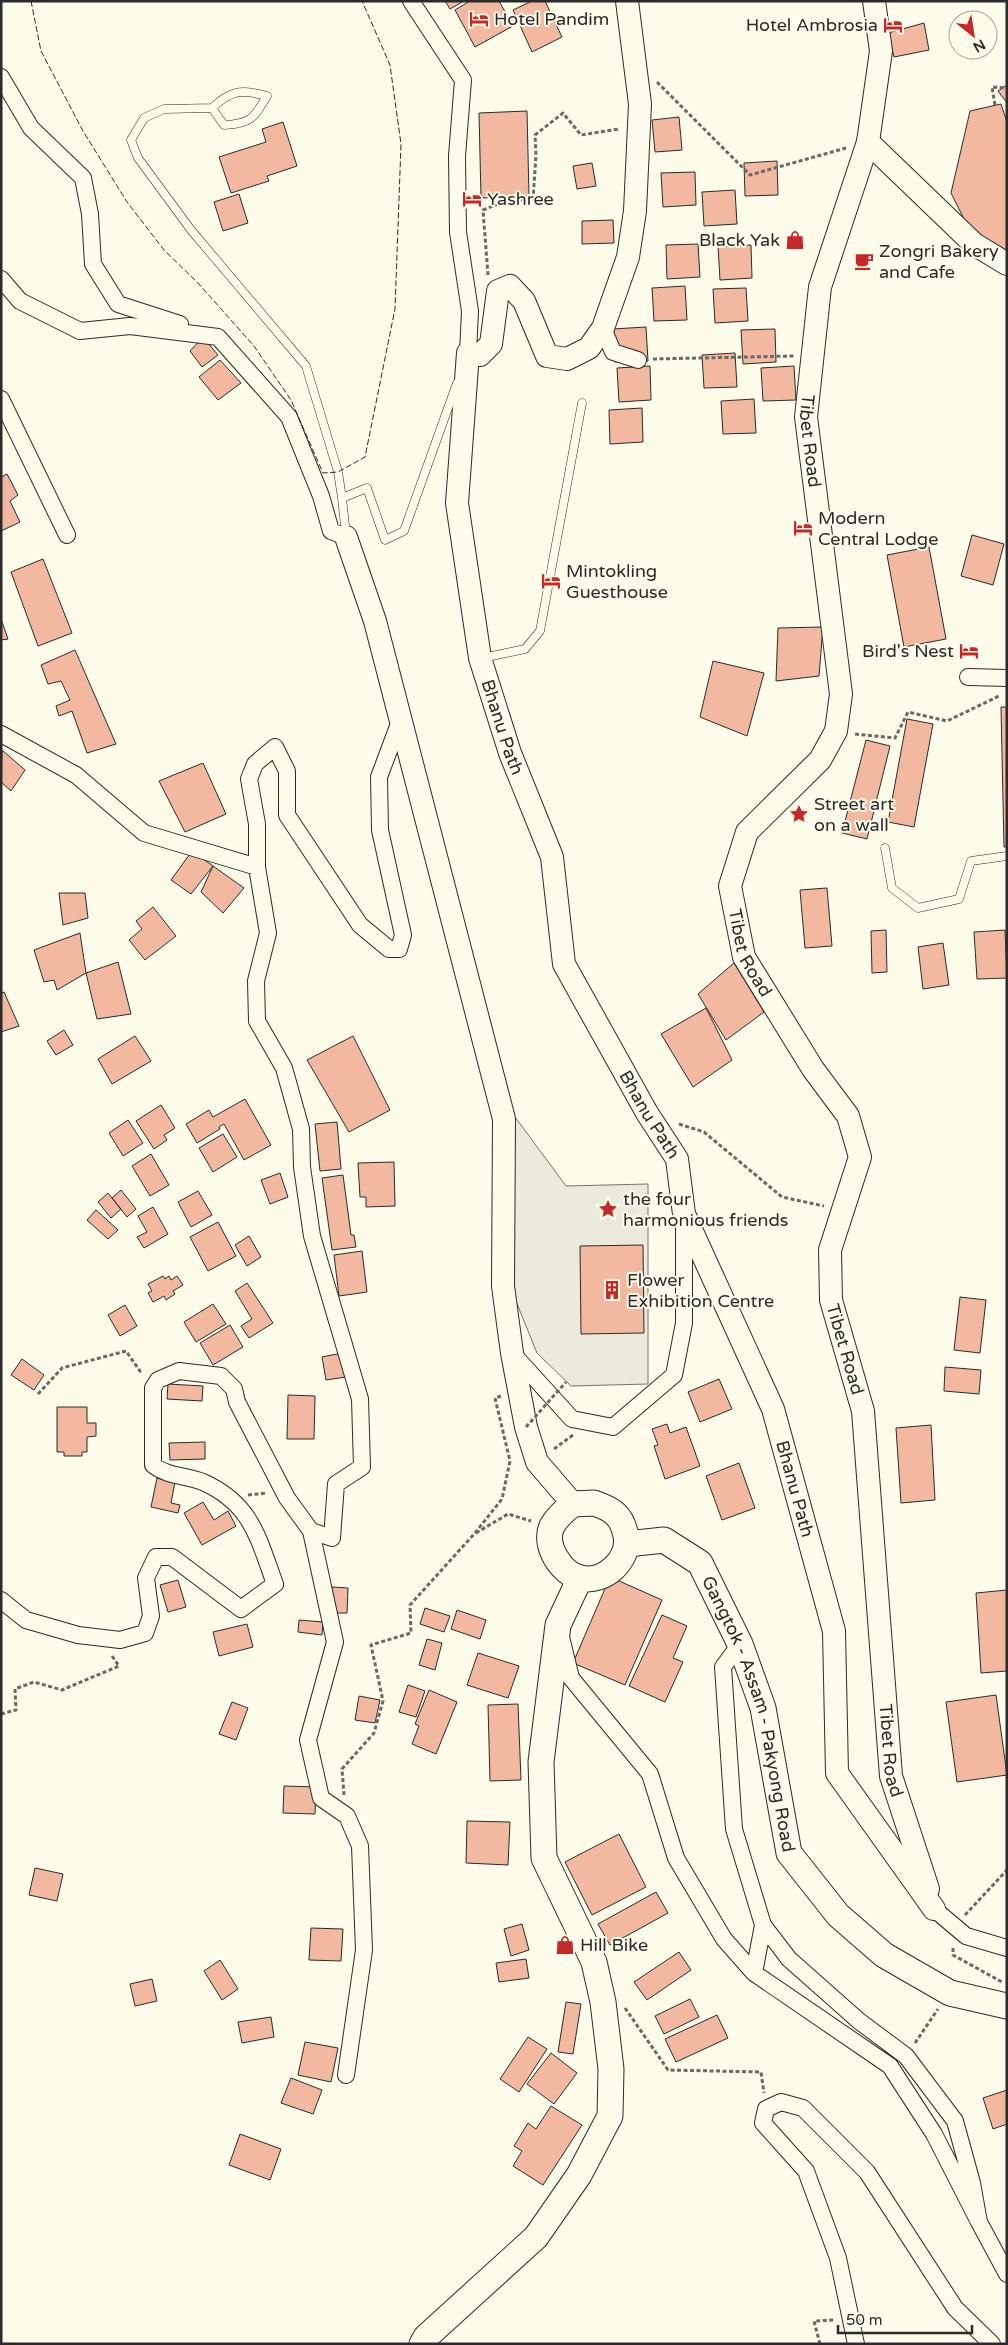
<svg xmlns="http://www.w3.org/2000/svg" width="1008" height="2345" font-family="'Varela Round',sans-serif">
<style>
.parking{fill:#eceadb;stroke:#74746e}
.building{fill:#f2b8a0;stroke:#2b2b2b}
.lines{fill:none;stroke-linecap:round;stroke-linejoin:round}
.lane-casing{stroke:#2b2b2b;stroke-width:9}
.street-casing{stroke:#2b2b2b;stroke-width:18}
.secondary-casing{stroke:#2b2b2b;stroke-width:24}
.primary-casing{stroke:#2b2b2b;stroke-width:27}
.path{stroke:#6a6964;stroke-width:3;stroke-dasharray:4 2.5;stroke-linecap:butt}
.lane{stroke:#fdfbea;stroke-width:8}
.street{stroke:#fdfbea;stroke-width:16}
.secondary{stroke:#fdfbea;stroke-width:22}
.primary{stroke:#fdfbea;stroke-width:25}
.path-bridge{stroke:#6a6964;stroke-width:3;stroke-dasharray:4 2.5;stroke-linecap:butt}
.fence{stroke:#2b2b2b;stroke-width:1;stroke-dasharray:6 2.5;stroke-linecap:butt}
.labels{text-anchor:middle;dominant-baseline:central;stroke-width:4;stroke-linejoin:round;paint-order:stroke}
.poi-label{font-size:18px;fill:#2b2b2b;stroke:#fdfbea;text-anchor:start}
.street-label{font-size:18px;fill:#2b2b2b;stroke:#fdfbea}
</style>
<rect width="100%" height="100%" fill="#fdfbea"/>
<path class="parking" d="M515,1117L566,1186L648,1184V1384L571,1386L537,1353L509,1284Z"/>
<path class="building" d="M445,1H464L450,9Z
M470,1H499L513,26L475,47L455,10Z
M532,1H545L562,37L532,52L513,10Z
M924,23L929,50L894,57L888,33Z
M1007,85V103L998,91Z
M1001,104L1007,122V249L1000,251L973,237L951,193L970,111Z
M527,111L529,196L481,198L479,113Z
M679,117L682,150L655,152L652,120Z
M283,122L297,166L267,176L269,181L231,193L219,157L266,142L262,129Z
M777,161L778,195L745,196L744,163Z
M592,163L596,186L577,189L573,166Z
M695,172L696,205L663,207L661,173Z
M735,190L737,224L704,226L702,192Z
M239,194L248,223L223,231L214,202Z
M613,220L614,243L582,244V221Z
M698,244L700,277L667,279L666,245Z
M751,245L752,278L720,280L718,246Z
M685,286L687,320L654,321L652,288Z
M746,288L748,321L715,323L713,289Z
M646,327L648,361L615,362L613,329Z
M775,329L776,362L743,364L741,330Z
M203,337L218,355L202,367L190,351Z
M735,353L737,387L704,388L702,355Z
M220,360L241,383L218,400L199,377Z
M650,366L651,400L619,402L617,368Z
M794,366L796,400L763,401L761,368Z
M754,399L756,433L723,434L721,401Z
M642,408L643,442L610,444L609,410Z
M7,474L18,495L10,501L20,522L1,531V477Z
M972,535L1004,544L993,585L961,576Z
M929,547L946,639L904,647L887,555Z
M43,559L72,633L38,646L11,572Z
M1,619L8,639L1,640Z
M823,627L819,676L776,681L778,628Z
M75,650L116,744L87,753L72,711L59,716L56,706L70,700L61,681L48,684L41,665Z
M713,661L764,673L747,736L700,717Z
M1001,707H1007V847H1004Z
M907,719L933,724L914,827L888,822Z
M866,740L890,746L867,839L842,833Z
M2,750L25,770L11,791L1,782Z
M203,763L226,814L185,832L159,781Z
M192,851L213,866L191,894L171,880Z
M213,866L244,888L223,913L201,892Z
M827,888L832,946L805,948L800,890Z
M59,893H85L88,918L63,925Z
M153,907L176,936L145,960L129,940L142,929L136,921Z
M886,930L887,972L872,973L871,931Z
M1005,930L1007,978L977,979L974,932Z
M80,933L86,973L57,990L54,980L44,982L34,950Z
M943,943L949,985L923,989L918,947Z
M118,962L131,1014L97,1019L86,973Z
M734,963L764,1012L726,1040L698,994Z
M4,992L19,1026L1,1032V993Z
M706,1008L732,1060L693,1087L661,1034Z
M64,1030L73,1045L56,1055L47,1041Z
M135,1036L151,1061L112,1084L98,1059Z
M353,1036L390,1110L349,1132L307,1060Z
M245,1099L271,1145L244,1160L224,1124L219,1127L220,1129L197,1143L186,1124L209,1110L213,1117Z
M161,1105L175,1128L164,1135L167,1140L154,1149L136,1121Z
M128,1120L143,1143L123,1156L109,1133Z
M337,1122L341,1169L320,1171L315,1124Z
M223,1134L237,1157L213,1172L199,1148Z
M151,1154L169,1185L150,1196L132,1166Z
M394,1162L395,1206L366,1207V1197H360L358,1163Z
M280,1173L288,1197L270,1204L261,1180Z
M343,1175L351,1235H354L356,1247L332,1250L322,1178Z
M121,1190L136,1209L127,1217L112,1198Z
M198,1191L212,1215L191,1227L178,1202Z
M108,1193L121,1209L111,1218L98,1202Z
M153,1207L168,1234L144,1248L137,1237L147,1232L138,1216Z
M96,1210L118,1230L108,1239L87,1220Z
M218,1222L236,1256L208,1271L190,1237Z
M249,1236L261,1257L247,1266L235,1245Z
M643,1245L644,1333L581,1334L580,1246Z
M362,1251L367,1292L339,1296L334,1255Z
M163,1276L165,1279L169,1276L171,1280L177,1276L183,1285L173,1291L175,1294L166,1300L164,1296L153,1302L148,1293L152,1291L148,1284Z
M247,1283L273,1323L249,1338L241,1326L252,1319L235,1291Z
M960,1297L986,1300L980,1353L954,1350Z
M213,1304L226,1324L196,1342L184,1322Z
M125,1305L137,1326L120,1336L108,1315Z
M230,1325L243,1347L213,1365L200,1343Z
M342,1353L346,1377L326,1380L322,1357Z
M22,1359L44,1375L34,1390L11,1375Z
M945,1367L981,1370L979,1394L944,1391Z
M719,1379L732,1409L700,1422L688,1392Z
M168,1384L203,1386L202,1401L167,1399Z
M288,1395L315,1396L314,1439H287Z
M57,1407H87V1423H96V1436L87,1437V1452H82V1456H64V1452H57Z
M667,1424L670,1433L686,1427L700,1466L665,1479L654,1446L658,1445L652,1429Z
M931,1425L935,1500L901,1503L896,1428Z
M205,1442V1459L170,1460L169,1443Z
M739,1463L755,1508L722,1520L706,1476Z
M157,1478L175,1482L171,1503L180,1505L178,1513L151,1507Z
M203,1502L214,1520L228,1511L236,1526L202,1545L184,1513Z
M610,1577L662,1600L625,1685L573,1663Z
M178,1580L186,1607L168,1612L160,1585Z
M332,1587L348,1588L347,1613H332Z
M1007,1590V1671L981,1673L976,1593Z
M425,1608L450,1616L444,1632L420,1624Z
M457,1610L486,1620L480,1639L451,1629Z
M662,1615L687,1626L673,1658L683,1662L665,1702L629,1686Z
M299,1620L323,1622L322,1635L298,1632Z
M247,1624L253,1647L219,1656L213,1632Z
M427,1639L442,1643L435,1670L419,1665Z
M478,1653L519,1666L508,1698L467,1685Z
M408,1685L425,1691L416,1717L399,1712Z
M429,1690L457,1702L436,1754L412,1744L419,1726L415,1724Z
M996,1695L1007,1775L957,1782L946,1702Z
M359,1696L380,1700L375,1723L355,1720Z
M232,1702L248,1708L236,1740L219,1734Z
M518,1704L521,1780L490,1781L488,1705Z
M284,1786L316,1787L315,1814L283,1813Z
M467,1821L510,1822L508,1865L466,1863Z
M619,1834L646,1887L592,1915L565,1862Z
M35,1868L63,1874L57,1901L29,1895Z
M656,1892L668,1913L610,1945L598,1924Z
M522,1924L529,1950L511,1956L504,1929Z
M311,1928L343,1929L341,1961L309,1960Z
M679,1952L691,1970L647,2000L634,1982Z
M526,1959L529,1978L499,1982L496,1963Z
M220,1960L238,1989L222,2000L204,1971Z
M152,1979L157,2001L135,2006L130,1984Z
M690,1999L699,2017L664,2034L655,2016Z
M566,2002L581,2004L573,2054L558,2052Z
M717,2015L728,2038L676,2062L665,2039Z
M271,2017L274,2037L242,2043L238,2022Z
M528,2037L547,2049L519,2092L500,2079Z
M305,2042L338,2048L331,2082L298,2075Z
M551,2053L577,2073L554,2104L527,2084Z
M291,2078L322,2090L313,2114L281,2103Z
M1007,2090V2124L993,2129L983,2098Z
M551,2106L582,2125L543,2185L513,2166L522,2151L514,2146L528,2123L536,2129Z
M240,2134L281,2149L270,2180L229,2165Z"/>
<g class="lines">
<g class="lane-casing">
<path id="lane" d="M212,108C231,90 241,89 267,96C254,118 251,124 224,125L212,108L164,109L144,118L131,140L138,158L191,230L306,366L338,472L342,498
M346,535L342,498L367,488L385,540L404,531L457,383
M482,658L525,649L540,631L582,403
M885,848L892,888L918,908L959,899L971,861L1007,856"/>
</g>
<g class="street-casing">
<path id="street" d="M411,1L463,80L457,156L458,232L470,311L468,353
M1,77L31,128L83,178L90,214L93,264L118,304L180,324
M1,279L20,301L80,331L130,326L218,337L289,417L321,496L331,531L346,537
M603,328L613,352L638,360
M1,399L67,535
M968,677L1007,678
M1,734L76,775L144,833L257,867
M512,1353L572,1419L613,1427L674,1375L684,1323V1220
M311,1531L335,1642L308,1740L321,1798L347,1816L360,1846L364,1950L346,2075
M1,1600L26,1620L78,1635L120,1640L145,1633L151,1616L146,1578L156,1557H172L241,1609L275,1584C258,1538 252,1504 203,1482C186,1475 168,1477 153,1465V1388L158,1380L179,1371L221,1376L234,1389L237,1402L287,1498L311,1531L332,1538L336,1484L362,1467L360,1399L312,1236L302,1167L301,1129L284,1068L257,1021L256,981L268,933L257,867V824L249,779L255,764L275,747L287,771V815L360,925L389,949H399L403,935L380,830L379,777L400,721
M561,1637L571,1678L650,1774L676,1858L724,1939L754,1973L890,2066L934,2134L979,2222
M740,1644L723,1667L734,1829L763,1925L789,1959L859,2021L906,2056L955,2121L972,2183L979,2222L1007,2274
M934,1909L966,1936L1007,1948
M754,1973L763,1925
M856,2344L838,2258L806,2171L763,2123L766,2109L781,2102L803,2108L867,2172L955,2308L992,2344"/>
</g>
<g class="secondary-casing">
<g id="secondary">
<path id="s1" d="M627,1L640,104L635,211L628,257L603,328L589,348L567,359L547,356L524,301L510,286L498,291L491,344L480,355L468,353L457,503L480,658L510,753L552,857L564,964L647,1113L677,1159L684,1214L773,1409L834,1631L837,1773L934,1909"/>
<path id="s2" d="M874,1L881,51L868,142L820,287L806,417L841,694L836,731L820,760L747,832L730,886L744,957L813,1069L848,1116L860,1157L830,1250L831,1300L863,1411L891,1776L928,1889"/>
<path d="M868,142L974,244L1007,264"/>
<path d="M346,537L375,621L504,1119L503,1286L512,1353L526,1427L537,1462L573,1504"/>
</g>
</g>
<g class="primary-casing">
<g id="primary">
<path d="M594,1503C612,1509 622,1515 626,1536C630,1559 605,1584 580,1578C561,1573 543,1545 552,1526C557,1517 565,1510 573,1504Z"/>
<path id="s3" d="M627,1544L664,1540L700,1563L740,1644L763,1708L789,1853L838,1915L884,1955L950,1993L1007,2006"/>
<path d="M422,2344L426,2337L536,2237L579,2175L610,2116L611,2069L603,2002L594,1962L544,1858L541,1762L558,1625L580,1578"/>
</g>
</g>
<path class="path" d="M657,82L750,175L846,148
M995,105L992,87L1007,88
M488,275L483,210L508,200H533L536,155L535,135L563,113L581,135L619,129
M653,359L794,356
M855,734L895,738L908,712L947,721L999,696
M679,1124L704,1132L782,1197L824,1206
M38,1394L62,1368L126,1351L142,1374
M554,1449L573,1435
M248,1495L267,1493
M476,1533L508,1514L531,1521
M1,1714L16,1710L15,1689L34,1682L62,1690L119,1666L112,1656
M344,1795L342,1769L374,1733L383,1701L371,1645L411,1633L410,1605L475,1533L502,1499L510,1461L495,1398L501,1396
M965,1915L1007,1870
M953,1948V1955L1002,1982
M625,2008L668,2070L761,2072L764,2093
M915,2043L938,2009
M820,2344L814,2321L835,2320"/>
<use href="#lane" class="lane"/>
<use href="#street" class="street"/>
<use href="#secondary" class="secondary"/>
<use href="#primary" class="primary"/>
<path class="path-bridge" d="M526,1427L566,1382"/>
<path class="fence" d="M31,1L41,51L83,131L127,202L164,250L198,283L254,346L291,400L323,473L338,472L365,457L395,309L401,144L390,65L362,1"/>
</g>
<defs>
<g id="hotel-bare" transform="scale(1.5)"><path d="M-6-4.5h1.5V1H6V5H4.5V3h-9V5H-6ZM-4 0a1.8 1.8 0 1 1 3.6 0ZM.5 0V-2.5h3Q6-2.5 6 0Z" fill="#c62828" stroke="#fdfbea" stroke-width="2.5" paint-order="stroke"/></g>
<g id="shop-bare" transform="scale(1.5)"><path d="M-5-2.5h2.3a2.7 3.5 0 0 1 5.4 0H5L5.5 6h-11ZM-1.5-2.5h3a1.5 2.3 0 0 0-3 0Z" fill="#c62828" stroke="#fdfbea" stroke-width="2.5" paint-order="stroke"/></g>
<g id="cafe-bare" transform="scale(1.5)"><path d="M-5.5-4.5H6V0H3Q3 3.5 0 3.5H-2.5Q-5.5 3.5-5.5 0ZM3-3.2v2h1.7v-2ZM-6 4.5H4V6H-6Z" fill="#c62828" stroke="#fdfbea" stroke-width="2.5" paint-order="stroke"/></g>
<g id="sight-bare" transform="scale(1.5)"><path d="M0-6L1.8-2.2L6-1.7L2.9 1.2L3.7 5.4L0 3.3L-3.7 5.4L-2.9 1.2L-6-1.7L-1.8-2.2Z" fill="#c62828" stroke="#fdfbea" stroke-width="2.5" paint-order="stroke"/></g>
<g id="building-bare" transform="scale(1.5)"><path d="M-4-6H4V6H1V3H-1V6H-4ZM-2.5-4.3h1.7v1.8h-1.7ZM.8-4.3h1.7v1.8H.8ZM-2.5-1h1.7V.8h-1.7ZM.8-1h1.7V.8H.8Z" fill="#c62828" stroke="#fdfbea" stroke-width="2.5" paint-order="stroke"/></g>
</defs>
<g fill-rule="evenodd">
<use href="#hotel-bare" x="479" y="19"/>
<use href="#hotel-bare" x="893" y="25"/>
<use href="#hotel-bare" x="472" y="199"/>
<use href="#shop-bare" x="795" y="240"/>
<use href="#cafe-bare" x="864" y="261"/>
<use href="#hotel-bare" x="803" y="528"/>
<use href="#hotel-bare" x="551" y="581"/>
<use href="#hotel-bare" x="969" y="651"/>
<use href="#sight-bare" x="799" y="814"/>
<use href="#sight-bare" x="608" y="1209"/>
<use href="#building-bare" x="612" y="1290"/>
<use href="#shop-bare" x="565" y="1945"/>
</g>
<g class="labels">
<g class="poi-label">
<text x="494" y="19">Hotel Pandim</text>
<text x="878" y="25" text-anchor="end">Hotel Ambrosia</text>
<text x="487" y="199">Yashree</text>
<text x="780" y="240" text-anchor="end">Black Yak</text>
<text x="879" y="251">Zongri Bakery<tspan x="879" dy="21">and Cafe</tspan></text>
<text x="818" y="518">Modern<tspan x="818" dy="21">Central Lodge</tspan></text>
<text x="566" y="571">Mintokling<tspan x="566" dy="21">Guesthouse</tspan></text>
<text x="954" y="651" text-anchor="end">Bird's Nest</text>
<text x="814" y="804">Street art<tspan x="814" dy="21">on a wall</tspan></text>
<text x="623" y="1199">the four<tspan x="623" dy="21">harmonious friends</tspan></text>
<text x="627" y="1280">Flower<tspan x="627" dy="21">Exhibition Centre</tspan></text>
<text x="580" y="1945">Hill Bike</text>
</g>
<g class="street-label">
<text stroke="none"><textPath href="#s2" startOffset="450">Tibet Road</textPath></text>
<text stroke="none"><textPath href="#s1" startOffset="956">Bhanu Path</textPath></text>
<text stroke="none"><textPath href="#s2" startOffset="1005">Tibet Road</textPath></text>
<text stroke="none"><textPath href="#s1" startOffset="1376">Bhanu Path</textPath></text>
<text stroke="none"><textPath href="#s2" startOffset="1439">Tibet Road</textPath></text>
<text stroke="none"><textPath href="#s1" startOffset="1781">Bhanu Path</textPath></text>
<text stroke="none"><textPath href="#s3" startOffset="240">Gangtok - Assam - Pakyong Road</textPath></text>
<text stroke="none"><textPath href="#s2" startOffset="1844">Tibet Road</textPath></text>
</g>
</g>
<rect width="1008" height="2345" fill="none" stroke="#2b2b2b" stroke-width="5"/>
<g transform="translate(973 35) rotate(150)"><circle r="24" fill="#fdfbea" stroke="#a9a89e"/>
<path d="M0-4L9 19L0 12L-9 19Z" fill="#c62828"/>
<text y="-8" font-size="14" font-weight="bold" text-anchor="middle" fill="#2b2b2b">N</text>
</g>
<path d="M838 2325v8h134v-8" fill="none" stroke="#2b2b2b" stroke-width="2.5"/>
<text x="846" y="2325" font-size="15" fill="#2b2b2b" stroke="#fdfbea" stroke-width="4" paint-order="stroke">50 m</text>
</svg>
